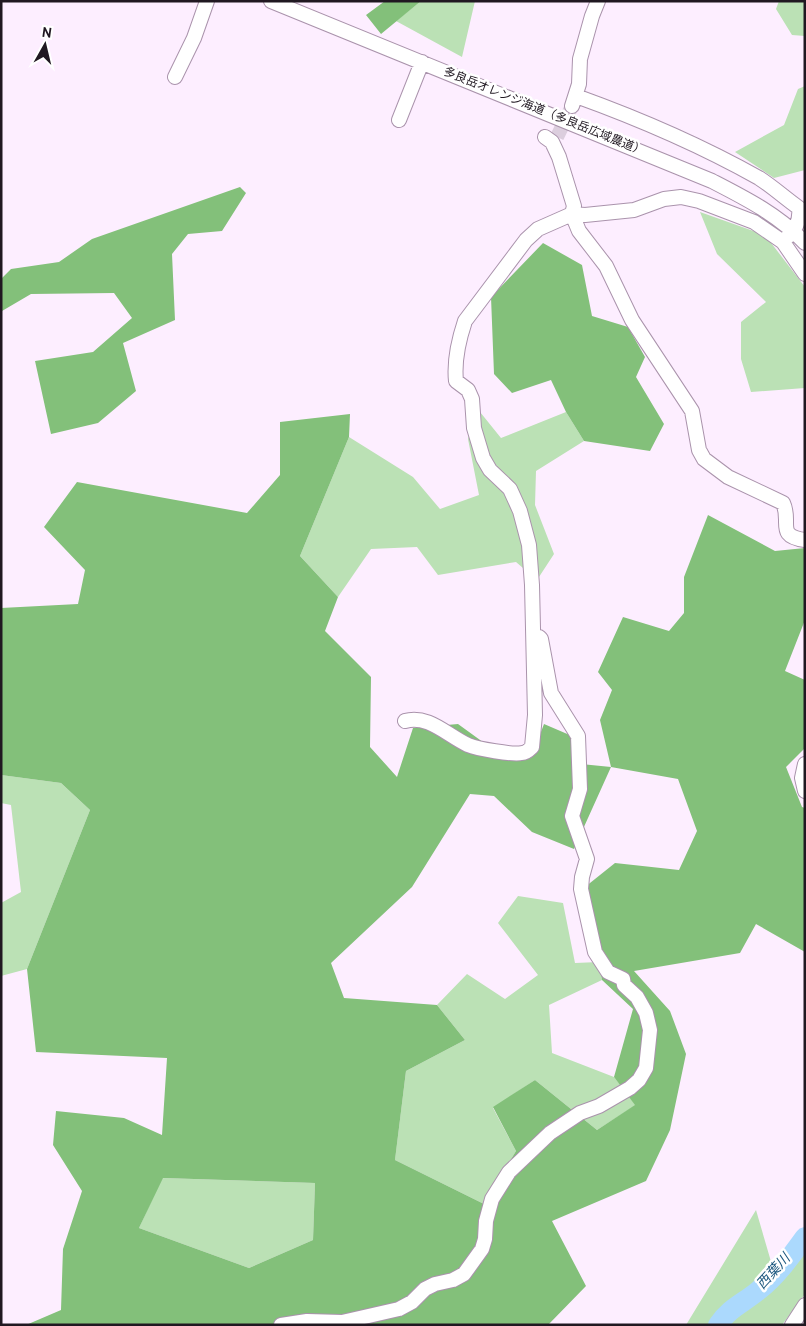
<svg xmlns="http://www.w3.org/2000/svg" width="806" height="1326" font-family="Overpass,'Noto Sans JP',sans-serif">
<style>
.green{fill:#bbe1b5}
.forest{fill:#83c07a;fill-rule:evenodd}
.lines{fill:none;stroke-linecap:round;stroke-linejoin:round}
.river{stroke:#abd9fd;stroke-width:20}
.minor-tunnel{stroke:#dccede;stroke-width:14;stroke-dasharray:14 7;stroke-linecap:butt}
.minor-casing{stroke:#aa93ac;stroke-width:16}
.minor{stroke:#fff;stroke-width:14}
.labels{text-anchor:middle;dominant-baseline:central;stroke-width:5;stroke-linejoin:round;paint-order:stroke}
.street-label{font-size:12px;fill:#201821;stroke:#fff}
.water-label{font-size:14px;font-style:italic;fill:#1d587f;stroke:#fff}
</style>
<rect width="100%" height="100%" fill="#fdeeff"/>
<path class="green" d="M421,1H475L462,57L396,21Z
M779,1H805V36L792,35L776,9Z
M805,86V170L774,178L735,152L784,125L798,89Z
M700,212L765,235L805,287V388L751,392L741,359V322L766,302L717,254Z
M476,407L501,438L566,412L584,441L536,471L535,505L554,554L537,580L516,562L438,575L417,547L371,549L338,597L300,556L349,437L413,477L440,509L479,495L468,439Z
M1,775L61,783L90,810L27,969L1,976V903L21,892L11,805L1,803Z
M518,896L563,903L575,963L599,962L602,980L549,1005L552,1053L614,1077L636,1105L597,1130L535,1080L493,1108L516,1151L484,1204L395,1160L406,1071L465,1040L437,1005L467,974L505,999L538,975L498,923Z
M162,1178L315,1183L313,1240L249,1268L139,1228Z
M756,1210L772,1265L782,1279L805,1247V1294L782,1325H686Z"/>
<path class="forest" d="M385,1H421L381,34L366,15Z
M240,187L246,193L222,231L188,234L172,254L175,320L123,343L136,391L98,423L51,434L35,361L93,352L132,318L114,293L31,294L2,311L1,279L11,269L59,262L92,239Z
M543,243L582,265L592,316L628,327L645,357L636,377L664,424L650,451L584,441L566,412L551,380L512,393L494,374L491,297Z
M350,414L349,437L300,556L338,597L325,631L371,677L370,747L397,777L413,728L458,724L498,753L531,758L544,724L572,736L571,763L611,767L600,720L612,690L598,672L623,617L669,631L684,613V577L708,515L775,551L805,548V620L785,671L805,680V748L786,767L802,807L805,808V952L756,924L740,953L634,971L670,1011L686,1054L670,1130L646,1181L552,1221L586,1286L548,1325H26L61,1310L63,1249L82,1191L53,1145L56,1111L124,1118L162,1135L167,1058L36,1052L27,969L90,810L61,783L1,775V608L78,604L85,570L44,527L77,482L247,513L280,475V422ZM611,767L678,779L697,831L679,870L615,863L585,887L602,980L633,1009L614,1077L635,1105L597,1130L535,1080L493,1107L516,1151L484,1204L395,1160L406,1071L465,1040L437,1005L344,998L331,963L412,887L470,794L494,796L532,832L574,849ZM163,1178L315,1183L313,1240L249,1268L139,1228Z"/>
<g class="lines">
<path class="river" d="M718,1325C730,1307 744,1303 759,1290C777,1276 792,1255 805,1237"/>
<path class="minor-tunnel" d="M557,137L572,106"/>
<g class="minor-casing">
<path id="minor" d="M271,1L712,181C745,198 779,215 805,243
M175,77L194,38L207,1
M572,106L579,84L580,59L592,16L598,1
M399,120L422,62
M545,137L552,142L559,157L574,206L572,214L579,231L606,266L632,320L692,411L699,450L704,459L728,477L783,503C792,522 775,536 805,540
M783,242L805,274
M405,721C428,714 448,736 468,745C478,749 512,755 522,753C526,753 529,750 532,747L535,715L532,585L529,545L520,511L510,489L490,470L483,458L474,428L472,399L468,390L456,381C454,362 459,339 465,321L526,240L538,229L572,214L585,215L634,210L664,199L681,197L699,201L754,222L783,242C793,231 801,224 799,208C786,199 773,187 759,178C702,146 637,118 576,96
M805,764L802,778L805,791
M281,1325L307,1321L342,1322L399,1309L412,1302L425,1289L435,1284L453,1280L464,1274L482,1249L485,1239L486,1221L492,1199L509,1172L550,1133L580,1113L599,1106L630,1088L639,1080L646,1068L650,1030L646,1013L637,997L624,985L623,979L608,972L595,952L581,889L582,877L587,859L572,816L580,789L578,736L551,693L541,639L539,637
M792,1325L805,1305"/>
</g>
<use href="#minor" class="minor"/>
</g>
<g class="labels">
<g class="street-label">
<text transform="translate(544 112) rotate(22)">多良岳オレンジ海道（多良岳広域農道）</text>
</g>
<g class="water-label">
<text transform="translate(774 1272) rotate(-48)">西葉川</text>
</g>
</g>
<rect width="806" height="1326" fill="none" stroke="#201821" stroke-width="5"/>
<g transform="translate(45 45) rotate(8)" stroke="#ffffff" stroke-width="4" paint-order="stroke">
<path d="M0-4L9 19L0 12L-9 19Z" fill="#201821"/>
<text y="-8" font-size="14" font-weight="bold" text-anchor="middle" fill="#201821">N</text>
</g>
</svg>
